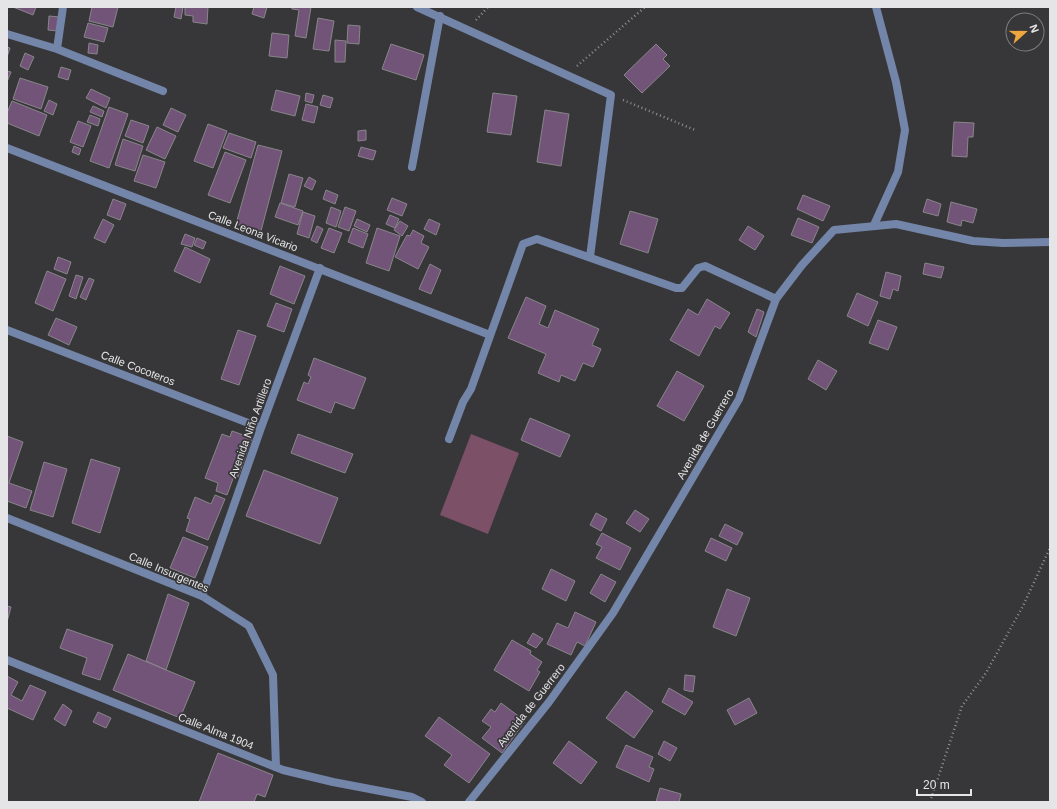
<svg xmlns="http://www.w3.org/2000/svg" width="1057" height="809" font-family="Helvetica,sans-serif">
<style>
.green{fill:#7c5066}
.building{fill:#725479;stroke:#888689}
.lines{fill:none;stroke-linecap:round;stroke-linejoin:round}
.path{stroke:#919193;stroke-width:2.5;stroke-dasharray:1 3;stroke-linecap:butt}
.pedestrian{stroke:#7385a8;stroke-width:8}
.minor{stroke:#7385a8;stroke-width:8}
.labels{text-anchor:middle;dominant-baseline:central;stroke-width:3.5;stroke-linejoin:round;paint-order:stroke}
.street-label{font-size:11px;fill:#e5e5e7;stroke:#373739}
</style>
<rect width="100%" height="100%" fill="#373739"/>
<path class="green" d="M471,434L519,453L488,534L440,515Z"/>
<path class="building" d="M13,7H36L33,15Z
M92,7H118L113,27L89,21Z
M176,7H183L181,19L174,17Z
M185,7H208L207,24L193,22V16L185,15Z
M254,7H267L264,18L252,14Z
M292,7H311L306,38L295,36L299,10L292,9Z
M49,16L60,17L58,31L48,30Z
M318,18L334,21L329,51L313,49Z
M88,23L108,28L104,42L84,37Z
M348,25L360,26L359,44L347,43Z
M272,33L289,35L287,58L269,56Z
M335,40L346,41L345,62H335Z
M89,43L98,45L97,54L88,53Z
M391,44L424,55L416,80L382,69Z
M656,44L667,55L663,59L670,66L642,93L624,75Z
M7,47L10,48L7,57Z
M25,53L34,57L28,70L20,66Z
M61,67L71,70L68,80L58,77Z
M7,71L11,72L7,82Z
M20,78L48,87L41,109L13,99Z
M91,89L110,98L106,108L86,98Z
M276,90L300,96L295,116L271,110Z
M306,93L314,95L312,103L305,101Z
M493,93L517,96L511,135L487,132Z
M323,95L333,98L330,108L320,105Z
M49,100L57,104L53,115L44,111Z
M12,101L47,115L39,136L7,123V113Z
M306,104L318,107L314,123L302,120Z
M93,106L104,111L102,117L90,112Z
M109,107L128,114L109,168L90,161Z
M171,108L186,115L178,132L163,125Z
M545,110L569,114L561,166L537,162Z
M90,115L100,119L98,126L87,122Z
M131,120L149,126L143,143L125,136Z
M78,121L91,126L83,147L70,142Z
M954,122L974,123L973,137H968L967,157L952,156Z
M208,124L227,131L213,168L194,161Z
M157,127L176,136L165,159L146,150Z
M366,130V140L358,141V131Z
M229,133L256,142L251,158L223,148Z
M123,139L143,146L135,171L115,165Z
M258,145L282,151L261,231L236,224Z
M74,146L81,149L79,155L72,152Z
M361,147L376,151L373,160L358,156Z
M225,152L246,160L230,203L208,195Z
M143,155L165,162L156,188L134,181Z
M289,174L303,178L295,207L281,203Z
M309,177L316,181L312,190L304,186Z
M326,190L338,195L335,204L323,199Z
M803,195L830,206L823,221L797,209Z
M392,198L407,204L402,216L387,210Z
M113,199L126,204L120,220L107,215Z
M927,199L941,204L938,216L923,212Z
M951,202L977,209L973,223L962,220L961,226L947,222Z
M280,203L303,211L298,225L275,217Z
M331,207L341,211L336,227L326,223Z
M345,207L356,211L349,231L338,227Z
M630,211L658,219L648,253L620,244Z
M303,212L315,216L309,238L297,234Z
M390,215L399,219L395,228L386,224Z
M798,218L819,227L812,243L791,235Z
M103,219L114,225L105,243L94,238Z
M357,219L370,225L367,232L354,226Z
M429,219L440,224L436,235L424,229Z
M400,221L408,226L402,236L394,230Z
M317,226L323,229L317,243L311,240Z
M748,226L764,236L755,250L739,240Z
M329,228L342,233L334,253L321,248Z
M353,228L368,234L363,248L348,242Z
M377,228L400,236L389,271L366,263Z
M413,230L424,236L421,243L429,247L418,269L395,257L407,235L410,236Z
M185,234L195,238L192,247L181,244Z
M197,238L206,242L203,249L194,245Z
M185,247L210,259L200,283L174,271Z
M58,257L71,262L67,274L54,269Z
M925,263L944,267L941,278L923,274Z
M430,264L441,270L431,294L419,289Z
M280,266L305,276L294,304L270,294Z
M47,271L66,279L53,311L35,303Z
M886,272L901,276L898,291L893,289L890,299L880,296Z
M76,275L83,277L76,299L69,296Z
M89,278L94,280L86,300L80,297Z
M857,293L878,302L868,326L847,316Z
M526,297L546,306L539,324L548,328L555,310L599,329L592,345L601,349L593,367L583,363L575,381L561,375L559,382L538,373L546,354L508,338Z
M707,299L730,313L720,329L715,326L699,356L670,340L688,309L698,315Z
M276,303L292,309L284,332L267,326Z
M757,309L764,312L756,337L748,332Z
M56,318L77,327L69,345L48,335Z
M878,320L897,327L888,350L869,343Z
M238,330L256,336L239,385L221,379Z
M314,358L366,378L354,409L335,402L331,413L297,400L304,382L308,384L311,377L308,375Z
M818,360L837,371L826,390L808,379Z
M677,371L704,386L684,421L657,406Z
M530,418L570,435L560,457L521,440Z
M232,431L252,438L238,477L234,476L227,495L216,491L218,483L205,478L222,434L230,437Z
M298,434L353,454L345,473L291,453Z
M7,436L23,442L9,483L32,491L26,508L7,501Z
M91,459L120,468L100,533L72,523Z
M44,462L67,469L53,517L30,510Z
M264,470L338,498L320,544L246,516Z
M215,495L225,499L208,540L186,531L190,519L187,518L195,497L211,504Z
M635,510L649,519L640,532L626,523Z
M596,513L607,519L601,531L590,525Z
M725,524L743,533L737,545L719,536Z
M602,533L631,548L620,570L596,558L602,547L596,544Z
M183,537L208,547L195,578L170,568Z
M711,538L732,548L726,561L705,551Z
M551,569L575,581L566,601L542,589Z
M601,574L616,582L605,602L590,593Z
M727,589L750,598L736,636L713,627Z
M168,594L189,603L166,670L146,661Z
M7,606L11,607L7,622Z
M575,612L596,622L585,646L577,642L571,655L547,644L557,623L568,628Z
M67,629L113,645L100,680L82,674L87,658L60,648Z
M533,633L543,639L536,648L527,643Z
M512,640L531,651L530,654L542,662L537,670L540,672L529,691L494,670Z
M128,654L195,682L180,718L113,690Z
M685,675L695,676L693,692L684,690Z
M7,676L18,682L11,695L22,701L30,685L46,692L33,720L7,708Z
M669,688L693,702L685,715L662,702Z
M626,691L653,711L634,738L606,718Z
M749,698L757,713L735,725L727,710Z
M501,703L525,721L502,753L482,738L491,727L482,721L491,709L495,712Z
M63,704L72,711L65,726L54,719Z
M98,712L111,718L106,728L93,722Z
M439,717L490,754L469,783L444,765L452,755L425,736Z
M569,741L597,762L581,784L553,763Z
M664,741L677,748L670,761L658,754Z
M626,745L653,757L649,767L654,769L649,782L616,767Z
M218,753L273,775L265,797L257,794L254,802H199Z
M660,788L681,794L679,802H656Z"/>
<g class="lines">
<path class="path" d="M476,20L488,7
M577,66L645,7
M623,100L695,130
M930,802L962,706L986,673L1023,606L1050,548"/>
<path class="pedestrian" d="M874,225L898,172L905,130L896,82L876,7
M202,596L249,626L273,675L276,767"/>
<path class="minor" d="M417,7L611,95L590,257
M7,34L57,49L163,91
M57,49L63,7
M7,148L490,335
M412,167L440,16
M7,330L261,428
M449,439L463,402L471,389L523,244L537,239L676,288H682L698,268L705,266L776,299
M7,518L202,596L261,428L320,268
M7,660L283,770L333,782L412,797L422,802
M469,802L549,702L613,613L739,399L776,299L802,265L834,230L896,224L973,241L1003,243L1050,242"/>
</g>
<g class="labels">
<g class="street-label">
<text transform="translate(253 231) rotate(21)">Calle Leona Vicario</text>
<text transform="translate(138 368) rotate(21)">Calle Cocoteros</text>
<text transform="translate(250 428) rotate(-70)">Avenida Niño Artillero</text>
<text transform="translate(705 434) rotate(-60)">Avenida de Guerrero</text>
<text transform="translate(169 572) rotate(23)">Calle Insurgentes</text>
<text transform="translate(531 705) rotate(-52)">Avenida de Guerrero</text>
<text transform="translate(216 731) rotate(22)">Calle Alma 1904</text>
</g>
</g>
<rect width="1057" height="809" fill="none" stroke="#e5e5e7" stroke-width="16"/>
<g transform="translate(1025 32) rotate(69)"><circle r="19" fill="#373739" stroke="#7d7d7f"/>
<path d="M0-3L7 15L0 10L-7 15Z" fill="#f0a63e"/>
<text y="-6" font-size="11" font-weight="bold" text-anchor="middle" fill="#e5e5e7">N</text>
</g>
<path d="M917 789v6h54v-6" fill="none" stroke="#e5e5e7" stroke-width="2"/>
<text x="923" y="789" font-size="12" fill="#e5e5e7" stroke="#373739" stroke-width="3" paint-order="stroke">20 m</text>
</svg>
